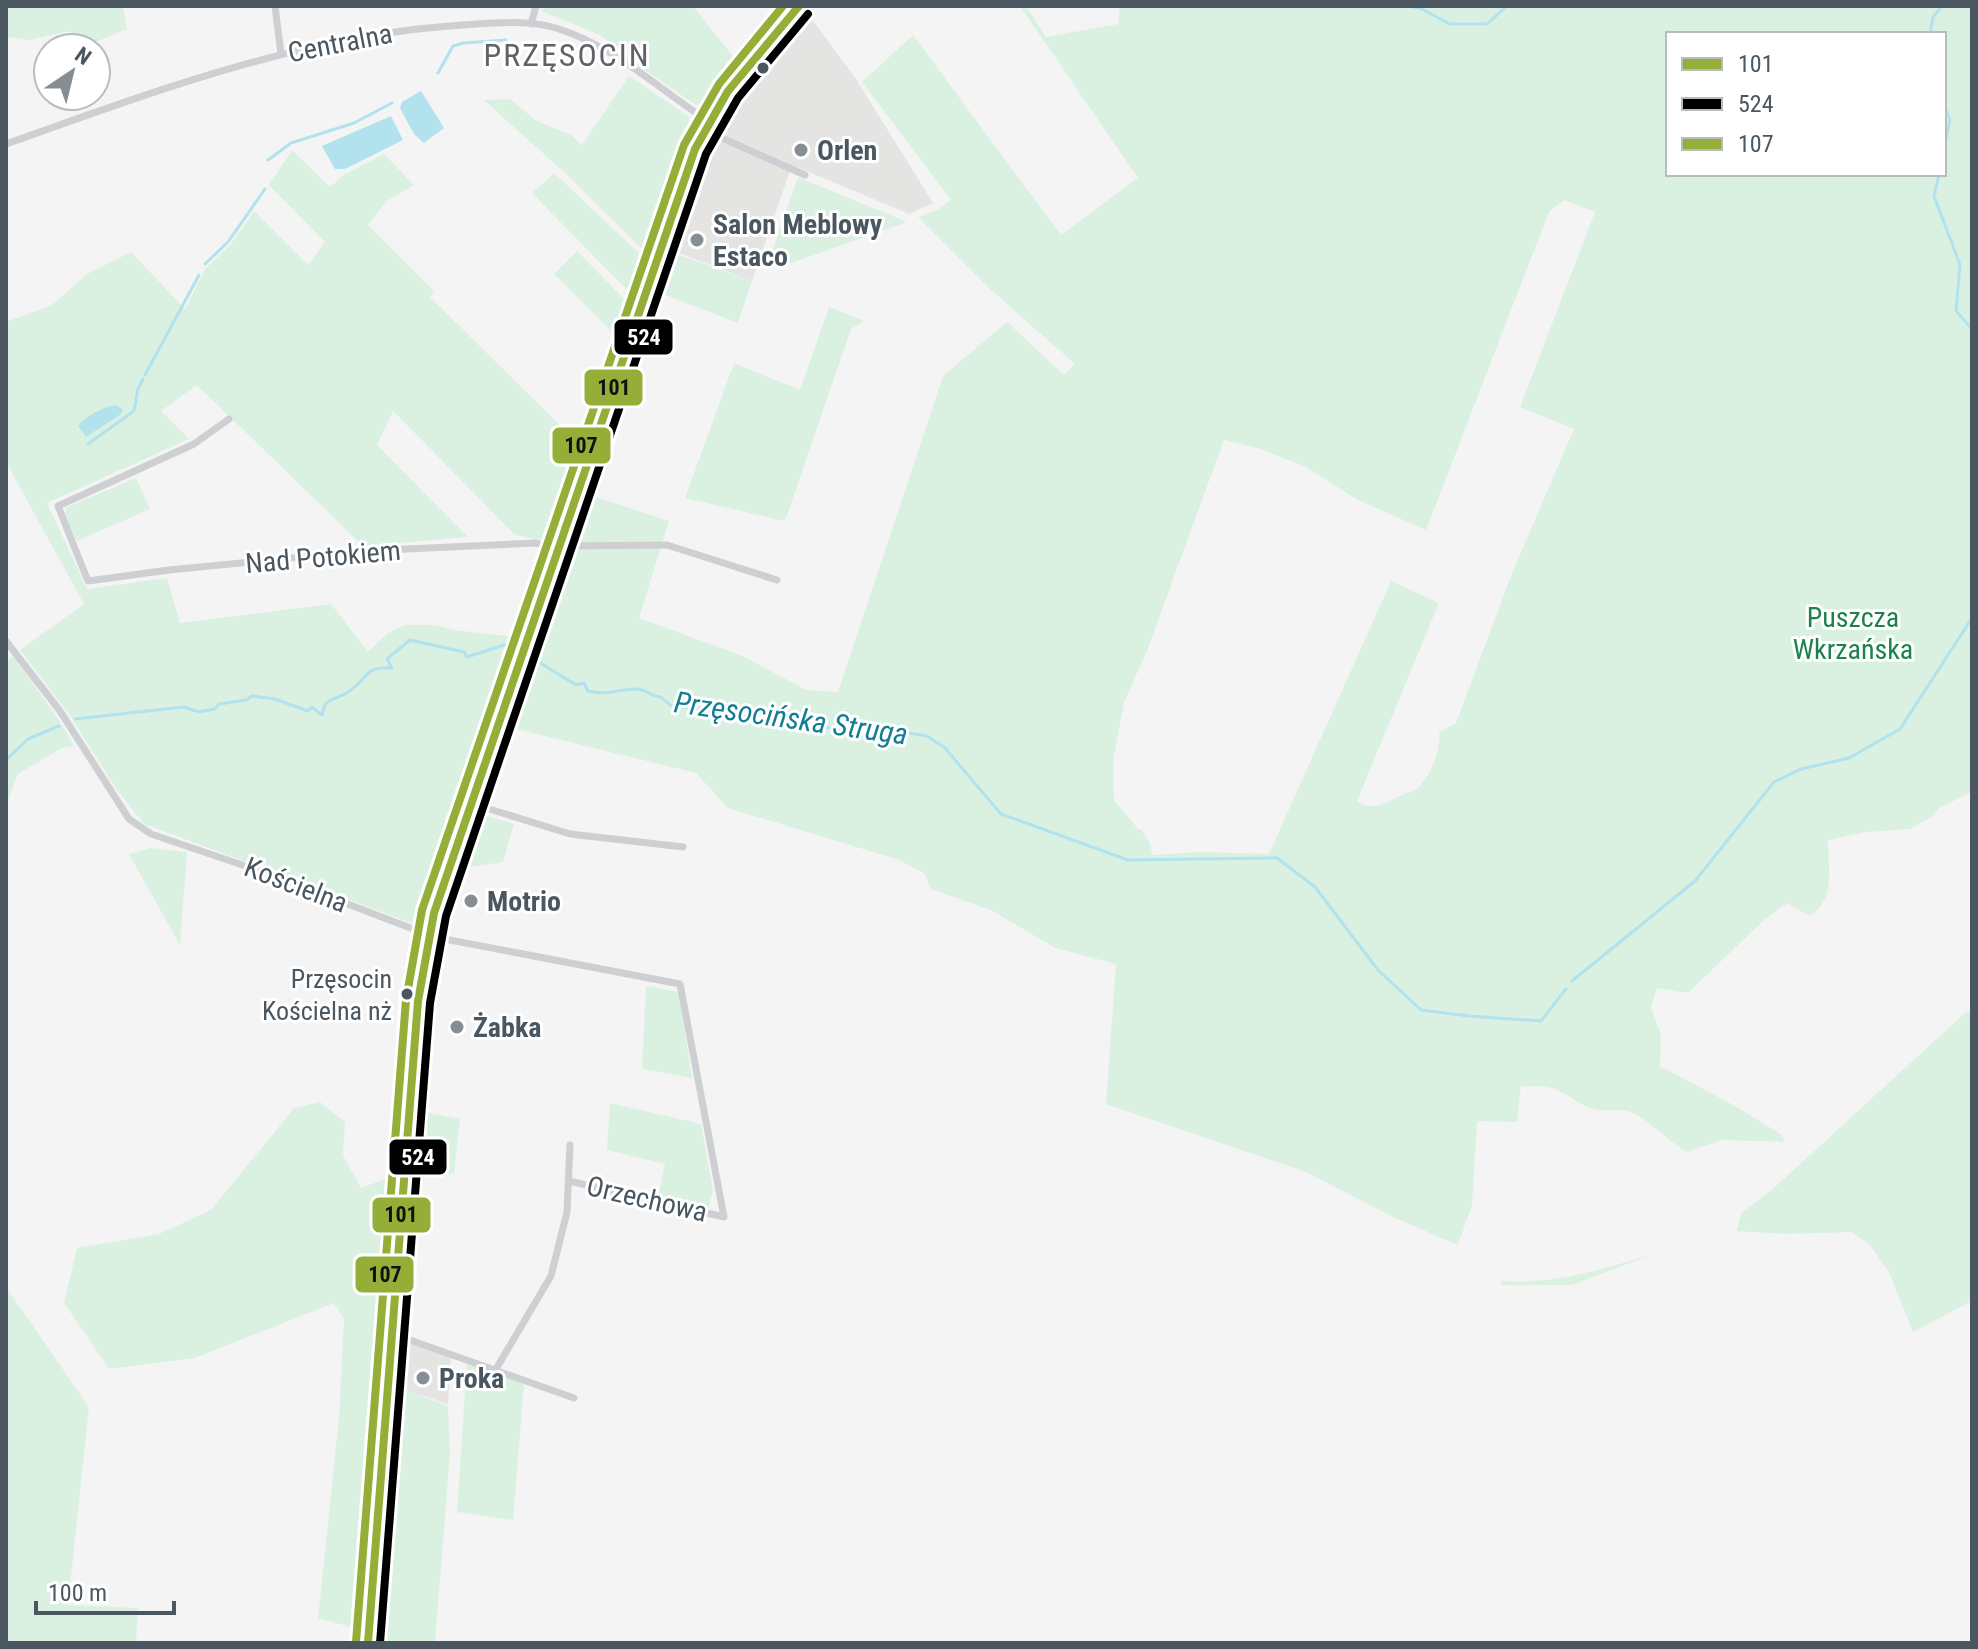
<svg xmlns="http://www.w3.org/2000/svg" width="1978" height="1649" font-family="'Roboto Condensed',sans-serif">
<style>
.commercial{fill:#e4e4e2}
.green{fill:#daf1e2;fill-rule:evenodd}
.water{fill:#b1e2ed}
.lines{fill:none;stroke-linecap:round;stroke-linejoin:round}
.stream{stroke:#b1e2ed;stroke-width:3}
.minor{stroke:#cdcfd2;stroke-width:7}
.tertiary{stroke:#cdcfd2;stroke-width:9}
.bus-1-casing{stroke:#fff;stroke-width:14}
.bus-2-casing{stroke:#fff;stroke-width:14}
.bus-3-casing{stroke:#fff;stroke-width:14}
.bus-1{stroke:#95ae38;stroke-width:8}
.bus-2{stroke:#000;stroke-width:8}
.bus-3{stroke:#95ae38;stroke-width:8}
.bus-dot{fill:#4b5760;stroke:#fff;stroke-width:3}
.poi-dot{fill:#868e94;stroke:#fff;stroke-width:3}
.labels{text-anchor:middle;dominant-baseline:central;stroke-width:6;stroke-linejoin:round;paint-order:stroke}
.bus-label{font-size:26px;fill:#4b5760;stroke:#fff;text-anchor:end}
.street-label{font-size:28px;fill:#4b5760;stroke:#fff}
.poi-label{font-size:28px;font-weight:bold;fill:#4b5760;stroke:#fff;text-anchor:start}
.park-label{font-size:28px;fill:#1c814b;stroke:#fff}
.water-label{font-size:30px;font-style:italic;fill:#127e95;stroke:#fff}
.quarter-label{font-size:32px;letter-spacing:2px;fill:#5f6367;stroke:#fff}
.line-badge{stroke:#fff;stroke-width:3}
.badge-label{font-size:22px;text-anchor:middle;font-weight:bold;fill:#fff}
.pale-badge-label{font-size:22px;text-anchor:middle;font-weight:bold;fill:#111}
</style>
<rect width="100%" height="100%" fill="#f4f4f4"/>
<path class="commercial" d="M808,14L856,79L933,203L909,214L792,165L752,281L672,250L717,125Z
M403,1339L451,1356L448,1404L400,1388Z"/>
<path class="green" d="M6,6H123L127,29L81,48H79L71,31L29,40L6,37Z
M547,6H693L738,63L704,103L696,105L608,45L607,40L600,35L541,11Z
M1020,6H1026L1046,37L1118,24L1120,6H1972V792L1939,808L1931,817L1910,829L1866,832L1828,840C1828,868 1836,901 1809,916L1787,903L1763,921L1688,993L1657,988L1651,1008L1661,1034L1660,1066L1737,1107L1782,1135L1785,1142L1722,1140L1686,1152C1667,1140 1651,1121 1630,1112C1619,1108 1609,1112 1598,1110C1582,1108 1568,1093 1552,1088C1543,1085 1530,1087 1521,1086L1517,1122L1477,1121L1472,1205L1458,1245L1393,1217L1306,1172L1106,1104L1116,964L1055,948L991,910L931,889L925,874L899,860L728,808L696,773L508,727L540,658L548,622L590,495L669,521L639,618L743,656L806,690L838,692L943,376L1007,322L1064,375L1075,364L991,290L918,217L939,209L951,200L862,82L913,35L1061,235L1138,178ZM1668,34H1944V174H1668ZM1564,200L1595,212L1520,407L1574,429L1512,573L1456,723L1439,732C1441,749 1430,779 1416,789C1412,792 1408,792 1404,794C1388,801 1374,813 1357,801L1439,603L1391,581L1269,854L1200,852L1152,855L1150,843L1141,829H1138L1114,800L1113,760L1124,703L1148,648L1224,440L1257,448L1304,466L1358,500L1426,530L1549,212Z
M629,76L688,116L694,129L670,183L646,253L565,173L484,100L510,99L535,120L571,135L582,145Z
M292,150L330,187L345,174L384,154L414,185L387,201L368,225L434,291L430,297L580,445L547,541L515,535L393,411L377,445L468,537L363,546L197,385L161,411L189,439L47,503L87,589L167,578L180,623L331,604L368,652L389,632L405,625H435L453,630L508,636L483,723L457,796L417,925L144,824L117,790L69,714L20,650L84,604L6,462V322L52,305L87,274L131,252L185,309L205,269L230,245L254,211L308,265L325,242L269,185Z
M554,173L644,258L632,295L532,193Z
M798,177L907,222L786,265L773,249Z
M577,251L628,303L617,337L554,274Z
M671,252L752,281L738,323L657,292Z
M829,307L864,321L851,329L785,521L685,498L734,363L800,390Z
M136,478L150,509L77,541L64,515L67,507Z
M13,655L61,723L74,746L62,748L18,774L7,803L6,663Z
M481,814L514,824L503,862L463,868Z
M151,848L187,852L180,945L129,854Z
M646,986L679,992L692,1078L642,1069Z
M1972,1011V1301L1913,1332L1889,1272L1869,1244L1852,1232L1786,1234L1737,1231L1741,1213L1774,1188L1965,1013Z
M320,1102L345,1122L343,1155L361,1188L393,1176L395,1180L378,1347L354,1628L318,1618L339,1418L344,1319L334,1303L195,1358L109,1369L64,1303L77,1248L159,1234L211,1210L294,1108Z
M610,1103L701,1124L713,1191L706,1216L657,1204L665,1164L607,1150Z
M420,1111L460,1119L454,1174L432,1171V1165H416Z
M1656,1253L1572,1285H1501L1502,1281C1556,1285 1605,1268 1656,1253Z
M6,1287L89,1407L68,1605L138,1608L136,1643H6Z
M467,1362L524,1383L513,1520L457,1512Z
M400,1388L448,1406L450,1454L435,1643H378L380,1585Z"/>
<path class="water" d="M421,91L444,128L424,143L414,134L400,108L402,102Z
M391,116L403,140L345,169H335L322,146Z
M117,405L123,410L121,414L86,437L78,426C87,415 103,407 117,405Z"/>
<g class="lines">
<path class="stream" d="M1408,6L1420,8L1450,24H1487L1507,6
M1930,34L1933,17L1942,6
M438,73L453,46L464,43L506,40
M1944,105L1950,120L1944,149
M268,160L291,143L354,123L392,103
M1939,174L1934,196L1960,265L1956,311L1972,329
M205,264L228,242L265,189
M145,375L199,275
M88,444L134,411L138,389L143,379
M529,656L576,685L584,683L588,691C607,696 618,689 636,689C646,689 652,697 661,697L670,705L845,730L879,728L927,736L945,748L1001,814L1128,860L1277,858L1315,887L1378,970L1421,1010L1469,1016L1541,1021L1566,989
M75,719L184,707L199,712L215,709L219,704L246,700L252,696L275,699L308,711L312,707L322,715L325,704C332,698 341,697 348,692C368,680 362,666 392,668L387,659L410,640L464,652L467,657L504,645L512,648
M6,760L28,739L59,726
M1572,981L1695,881L1774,782L1801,769L1849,758L1900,729L1972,618"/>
<path class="minor" d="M275,6L281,54
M531,24L536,6
M704,130L805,175
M6,144C155,91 304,35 462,25C494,23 529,19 559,29C615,47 659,89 708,121
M229,419L194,444L58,506L88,581L169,570L364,551L536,543L557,549L569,546L667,545L777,580
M6,641L60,711L129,819L151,834L269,874L434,937L680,984L724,1217L569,1181
M470,803L570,834L683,847
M392,1339L410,1340L574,1398
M496,1369L551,1276L567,1212L570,1145"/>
<path class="tertiary" d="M368,1643L418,1001L434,913L695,149C719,93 760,51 799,6"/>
<g class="bus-1-casing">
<path id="bus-1" d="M368,1643L418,1001L434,913L695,149L728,91L799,6"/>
</g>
<g class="bus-2-casing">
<path id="bus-2" d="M380,1643L430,1003L446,916L706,154L738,98L808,14"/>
</g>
<g class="bus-3-casing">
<path id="bus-3" d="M356,1642L406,1000L422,910L684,145L719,84L783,6"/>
</g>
<use href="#bus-1" class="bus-1"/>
<use href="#bus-2" class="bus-2"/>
<use href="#bus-3" class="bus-3"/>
</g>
<g class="bus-dot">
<circle cx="763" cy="68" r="7"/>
<circle cx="407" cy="994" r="7"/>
</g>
<g class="poi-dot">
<circle cx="801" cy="150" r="8"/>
<circle cx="697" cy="240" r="8"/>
<circle cx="471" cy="901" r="8"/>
<circle cx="457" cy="1027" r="8"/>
<circle cx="423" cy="1378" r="8"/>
</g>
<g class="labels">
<g class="bus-label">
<text x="392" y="979">Przęsocin<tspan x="392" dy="32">Kościelna nż</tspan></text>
</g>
<g class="street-label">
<text transform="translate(340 43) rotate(-11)">Centralna</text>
<text transform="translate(323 557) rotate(-5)">Nad Potokiem</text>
<text transform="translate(296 885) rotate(21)">Kościelna</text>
<text transform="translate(647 1199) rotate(13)">Orzechowa</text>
</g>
<g class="poi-label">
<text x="817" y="150">Orlen</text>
<text x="713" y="224">Salon Meblowy<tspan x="713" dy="32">Estaco</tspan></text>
<text x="487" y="901">Motrio</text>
<text x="473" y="1027">Żabka</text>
<text x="439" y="1378">Proka</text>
</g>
<g class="park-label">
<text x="1853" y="617">Puszcza<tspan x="1853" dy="32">Wkrzańska</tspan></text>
</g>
<g class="water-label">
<text transform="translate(791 718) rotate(8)">Przęsocińska Struga</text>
</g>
<g class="quarter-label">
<text x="567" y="55">PRZĘSOCIN</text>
</g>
</g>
<g class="line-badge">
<rect x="613" y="318" width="61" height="38" rx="8" fill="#000"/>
<rect x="583" y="368" width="61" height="39" rx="8" fill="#95ae38"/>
<rect x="551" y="426" width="61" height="39" rx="8" fill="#95ae38"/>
<rect x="388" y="1138" width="60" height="38" rx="8" fill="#000"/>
<rect x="371" y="1196" width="61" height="38" rx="8" fill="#95ae38"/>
<rect x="354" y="1255" width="61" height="39" rx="8" fill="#95ae38"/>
</g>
<g class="badge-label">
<text x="644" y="345">524</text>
<text x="418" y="1165">524</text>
</g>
<g class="pale-badge-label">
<text x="614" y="395">101</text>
<text x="581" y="453">107</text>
<text x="401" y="1222">101</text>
<text x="385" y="1282">107</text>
</g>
<rect width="1978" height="1649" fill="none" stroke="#4b5760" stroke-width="16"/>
<rect x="1666" y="32" width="280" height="144" fill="#ffffff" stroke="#b7bcbf" stroke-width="2"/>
<rect x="1682" y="58" width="40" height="12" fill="#95ae38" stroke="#b7bcbf" stroke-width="2"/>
<text x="1738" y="72" font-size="24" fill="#4b5760">101</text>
<rect x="1682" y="98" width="40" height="12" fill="#000000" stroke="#b7bcbf" stroke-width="2"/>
<text x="1738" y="112" font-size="24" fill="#4b5760">524</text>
<rect x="1682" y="138" width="40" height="12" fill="#95ae38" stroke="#b7bcbf" stroke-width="2"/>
<text x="1738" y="152" font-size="24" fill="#4b5760">107</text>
<g transform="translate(72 72) rotate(35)"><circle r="38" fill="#ffffff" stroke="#b7bcbf" stroke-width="2"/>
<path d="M0-6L14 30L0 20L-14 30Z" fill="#868e94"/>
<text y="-12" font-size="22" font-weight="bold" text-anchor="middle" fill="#4b5760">N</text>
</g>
<path d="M36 1601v12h138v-12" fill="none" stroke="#4b5760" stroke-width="4"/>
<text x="48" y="1601" font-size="24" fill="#4b5760" stroke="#ffffff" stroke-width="6" paint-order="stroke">100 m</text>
</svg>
